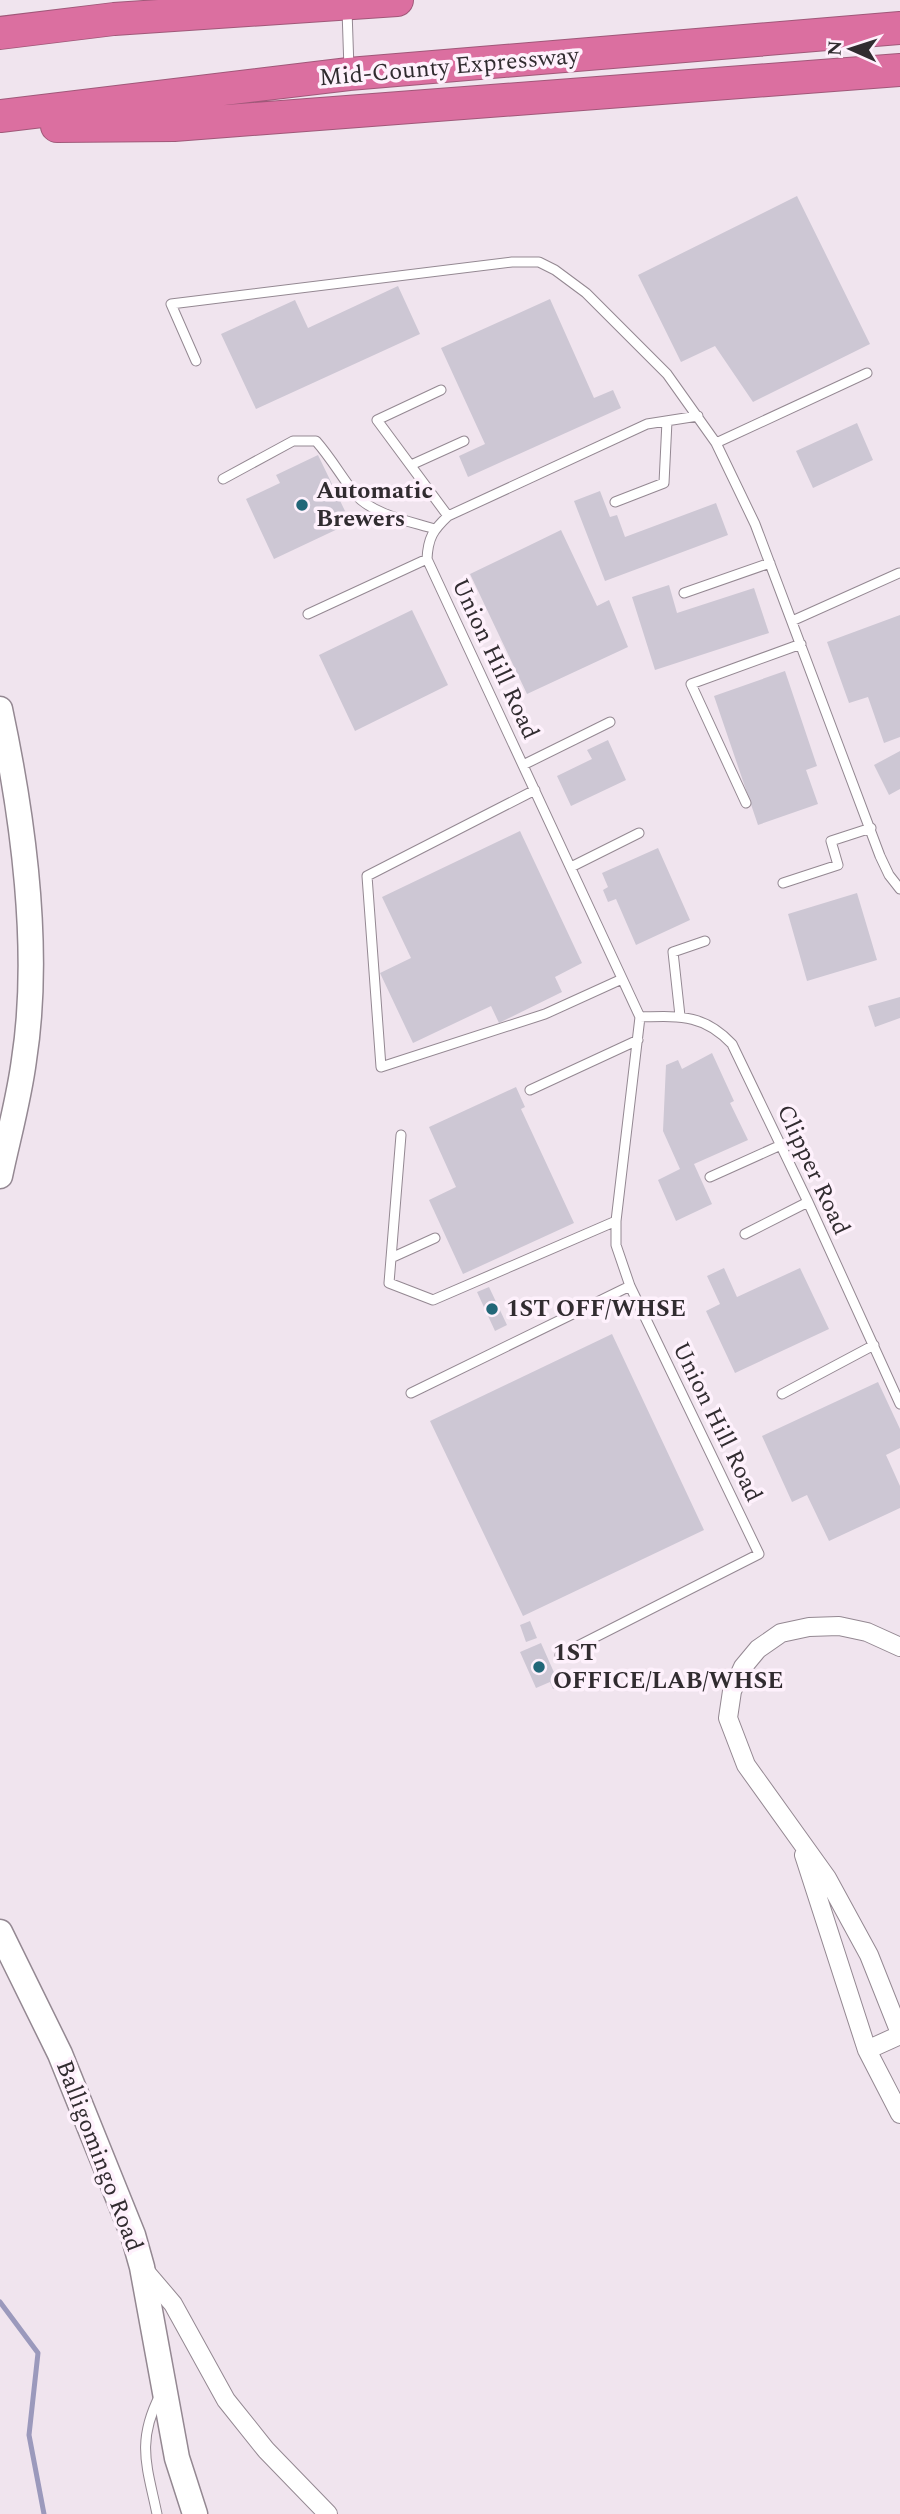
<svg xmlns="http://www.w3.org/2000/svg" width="900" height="2514" font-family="Spectral,serif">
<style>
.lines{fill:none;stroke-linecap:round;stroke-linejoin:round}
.stream{stroke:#9b99bc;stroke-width:5}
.building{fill:#cdc7d4}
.lane-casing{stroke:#948892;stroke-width:11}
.street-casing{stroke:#948892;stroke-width:20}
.secondary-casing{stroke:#948892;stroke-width:27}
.highway-casing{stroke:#a05879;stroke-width:34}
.lane{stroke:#fff;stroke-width:9}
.street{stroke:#fff;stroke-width:18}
.secondary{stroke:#fff;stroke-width:24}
.highway{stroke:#db6fa0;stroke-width:32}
.poi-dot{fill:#226778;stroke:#fef1fc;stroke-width:2.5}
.labels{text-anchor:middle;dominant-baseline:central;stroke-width:7;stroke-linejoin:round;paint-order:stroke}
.street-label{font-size:24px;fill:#312c30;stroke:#fef1fc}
.poi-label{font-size:24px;font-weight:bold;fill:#312c30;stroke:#fef1fc;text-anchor:start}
</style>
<rect width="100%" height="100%" fill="#f0e4ee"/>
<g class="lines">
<path class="stream" d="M0,2302L38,2353L29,2435L44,2514"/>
</g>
<path class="building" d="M797,196L870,344L753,402L715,346L681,362L638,275Z
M398,286L420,334L256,409L221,334L295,300L308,328Z
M550,299L594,398L613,390L621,408L468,477L459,456L485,444L441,348Z
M857,423L873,460L813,488L796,451Z
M318,455L345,511L338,514L344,526L274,559L246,499L280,483L276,475Z
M600,491L610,517L617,515L625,537L716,503L728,535L605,581L574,501Z
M561,530L597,606L609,600L628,647L527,694L470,574Z
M669,585L677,613L754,588L769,633L655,670L632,597Z
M412,610L448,685L355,731L319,655Z
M900,615V737L884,743L868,697L849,703L827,642Z
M785,671L817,766L806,770L818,804L758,825L714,696Z
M608,740L626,780L571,806L557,776L592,759L587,750Z
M900,751V789L889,795L874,765Z
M520,831L582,963L555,977L562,992L499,1023L491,1006L413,1043L380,973L411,958L382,897Z
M658,848L690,920L636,945L616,899L608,902L603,890L608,887L602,873Z
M857,893L877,960L807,981L788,914Z
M900,997V1018L875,1027L868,1006Z
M712,1053L734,1101L730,1103L748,1140L694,1164L712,1204L676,1221L658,1180L680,1169L663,1131L666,1065L678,1060L682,1069Z
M516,1087L525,1107L521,1109L574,1223L463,1274L429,1200L456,1187L429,1127Z
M724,1268L737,1297L800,1268L829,1329L735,1373L706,1311L720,1304L707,1276Z
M489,1287L507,1325L495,1331L477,1292Z
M612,1334L704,1530L523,1616L430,1421Z
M878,1382L900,1429V1448L886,1455L900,1486V1508L829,1541L807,1495L792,1502L762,1436Z
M530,1621L537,1638L526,1642L520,1625Z
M541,1643L560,1686L553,1689L550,1682L536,1688L520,1652Z"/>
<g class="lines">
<g class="lane-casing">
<path id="lane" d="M347,10L349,69
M196,361L171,304L512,262H539L555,270L586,293L667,374L716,443L755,524L880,856L889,875L900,889
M441,390L377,420L448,516
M716,443L867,373
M411,465L464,441
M223,479L293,441H316C331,458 341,476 355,494C373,515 409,521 435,529
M615,502L664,483L667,421
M684,593L770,563
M308,614L427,559
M792,621L899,573
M523,765L610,722
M535,790L367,876L381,1067L545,1014L622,979
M746,803L691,684L801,644
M571,867L639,833
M783,883L838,865L831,841L871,828
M680,1016L673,952L705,941
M640,1017C680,1016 704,1014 732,1044L808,1202L900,1404
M530,1090L638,1040
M401,1135L389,1283L433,1300L616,1221
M710,1177L781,1145
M745,1234L808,1202
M391,1258L435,1238
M411,1393L630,1286
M782,1394L874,1345
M560,1655L759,1554L630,1286L616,1245V1221L640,1017L427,559C428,538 433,530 448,516L647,424L698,416
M157,2514C147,2466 136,2442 160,2395"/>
</g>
<g class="street-casing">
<path id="street" d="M900,1647L867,1632L839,1626L809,1627L781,1633L758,1649L743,1667L732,1691L728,1718L746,1765L827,1878L869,1955L900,2033
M804,1855L867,2050L900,2114
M867,2050L900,2035
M144,2270L173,2304L226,2400L266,2450L328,2514"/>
</g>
<g class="secondary-casing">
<path id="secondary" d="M0,709C23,817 41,951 24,1060C19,1099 8,1138 0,1176
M0,1932L60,2054L133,2235L142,2267L177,2458L195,2514"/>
</g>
<g class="highway-casing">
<path id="highway" d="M0,33L114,19L397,0
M0,116L349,74L900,28
M57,126L174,125L900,70"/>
</g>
<use href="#lane" class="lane"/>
<use href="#street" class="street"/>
<use href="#secondary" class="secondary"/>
<use href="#highway" class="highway"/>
</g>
<g class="poi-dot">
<circle cx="302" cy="505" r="7"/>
<circle cx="492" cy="1309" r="7"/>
<circle cx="539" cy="1667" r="7"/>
</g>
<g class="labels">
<g class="street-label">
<text transform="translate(449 67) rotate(-5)">Mid-County Expressway</text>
<text transform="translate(495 659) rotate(65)">Union Hill Road</text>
<text transform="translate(813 1170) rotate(65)">Clipper Road</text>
<text transform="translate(717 1422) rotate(64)">Union Hill Road</text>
<text transform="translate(99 2156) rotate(69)">Balligomingo Road</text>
</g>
<g class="poi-label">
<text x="316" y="491">Automatic<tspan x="316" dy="28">Brewers</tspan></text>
<text x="506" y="1309">1ST OFF/WHSE</text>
<text x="553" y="1653">1ST<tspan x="553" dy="28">OFFICE/LAB/WHSE</tspan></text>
</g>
</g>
<g transform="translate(851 49) rotate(273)" stroke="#fef1fc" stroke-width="5" paint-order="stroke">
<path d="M0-5L12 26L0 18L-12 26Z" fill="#312c30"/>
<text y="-10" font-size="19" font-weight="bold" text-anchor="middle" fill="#312c30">N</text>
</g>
</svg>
